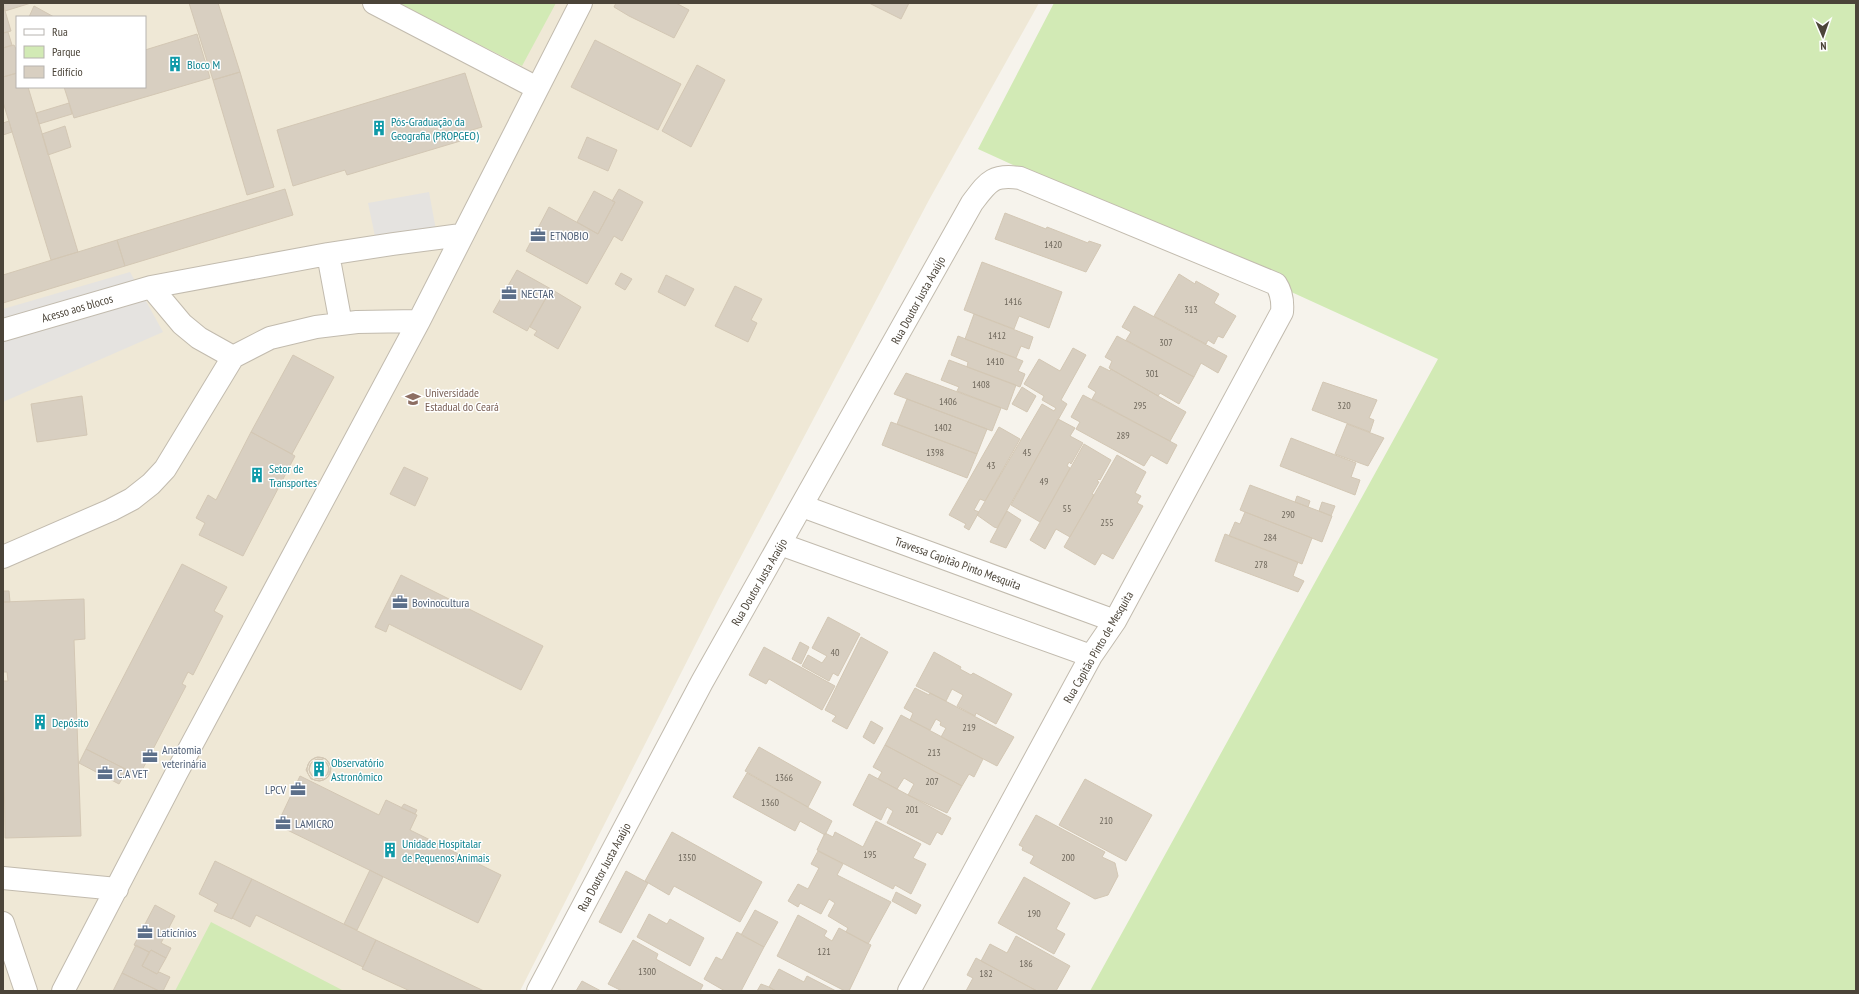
<svg xmlns="http://www.w3.org/2000/svg" width="1859" height="994" font-family="'PT Sans Narrow',sans-serif">
<style>
.education{fill:#efe8d6;fill-rule:evenodd}
.green{fill:#d2eab5}
.parking{fill:#e5e3e0}
.building{fill:#d8cfc1;stroke:#d3c7b4;fill-rule:evenodd}
.lines{fill:none;stroke-linecap:round;stroke-linejoin:round}
.minor-casing{stroke:#c2bbae;stroke-width:24}
.minor{stroke:#fff;stroke-width:22}
.labels{text-anchor:middle;dominant-baseline:central;stroke-width:3;stroke-linejoin:round;paint-order:stroke}
.number-label{font-size:10px;fill:#6e675b}
.culture-label{font-size:12px;fill:#0d838f;stroke:#fff;text-anchor:start}
.service-label{font-size:12px;fill:#4e5e75;stroke:#fff;text-anchor:start}
.street-label{font-size:12px;fill:#4b4439;stroke:#fff}
.education-label{font-size:12px;fill:#785e54;stroke:#fff;text-anchor:start}
</style>
<rect width="100%" height="100%" fill="#f6f3ec"/>
<path class="education" d="M3,3H1039L929,200L719,598L520,991H3ZM17,17H145V87H17Z"/>
<path class="green" d="M396,3H556L522,66Z
M1054,3H1856V991H1090L1438,359L978,149Z
M211,922L344,991H175Z"/>
<path class="parking" d="M429,192L436,230L376,241L368,203Z
M130,272L163,332L3,402V309Z"/>
<path class="building" d="M3,3H31L5,11Z
M189,3H218L240,72L213,80Z
M616,3H676L689,10L674,38L629,16L614,7Z
M869,3H909L901,19Z
M3,4L11,31L3,33Z
M34,6L54,17H29Z
M8,32L12,45L3,48V33Z
M197,34L210,78L74,118L64,87H145V50Z
M595,40L681,84L658,130L571,87Z
M14,45L17,51V73L3,77V48Z
M697,65L725,80L691,147L662,131Z
M240,72L274,187L247,195L213,80Z
M17,73V87H28L78,252L51,260L3,102V77Z
M465,73L482,127L465,132L467,139L347,175L345,170L293,186L277,130Z
M69,103L72,114L39,124L36,113Z
M9,121L12,132L3,135V123Z
M65,126L71,147L48,155L42,134Z
M587,137L617,150L608,171L578,158Z
M285,189L293,215L125,266L117,240Z
M619,189L643,202L622,241L614,236L587,284L526,251L549,207L598,234L615,202L612,201Z
M594,191L615,202L598,234L577,222Z
M1005,213L1046,229L1047,227L1088,243L1089,241L1101,245L1086,272L995,239Z
M117,240L125,266L3,303V275Z
M982,262L1062,292L1049,328L1019,316L1014,329L964,310Z
M517,270L551,289L527,331L493,312Z
M621,273L632,279L625,290L615,284Z
M1179,274L1195,284L1196,281L1219,294L1214,303L1236,316L1223,338L1218,336L1214,344L1208,340L1206,344L1154,316Z
M666,275L694,289L685,306L658,292Z
M735,286L762,299L751,320L757,323L748,342L715,326Z
M551,289L581,307L558,349L534,335L537,331L530,327Z
M1134,306L1227,356L1218,373L1201,363L1194,377L1126,340L1131,332L1122,327Z
M974,314L1033,337L1029,349L1021,346L1016,358L965,339Z
M958,336L1023,361L1018,371L1025,374L1020,387L967,367L968,362L951,355Z
M1117,336L1194,377L1179,404L1160,393L1158,396L1109,368L1112,361L1105,357Z
M1073,348L1086,355L1061,400L1067,404L997,528L994,527L977,515L1042,404L1054,411L1056,408L1042,400L1044,396L1024,384L1039,359L1060,371Z
M293,355L334,377L292,454L251,432Z
M949,360L1016,385L1007,410L957,391L959,387L941,380Z
M1100,366L1110,371L1111,369L1186,412L1170,441L1092,399L1096,392L1088,387Z
M906,373L1001,408L992,431L894,394Z
M1323,382L1377,400L1369,418L1374,420L1370,432L1312,410Z
M1022,387L1036,396L1027,412L1012,404Z
M1083,395L1177,445L1167,464L1151,455L1144,466L1076,429L1080,422L1071,417Z
M82,396L87,435L37,442L31,404Z
M907,399L987,429L977,454L897,424Z
M1058,419L1075,428L1070,436L1083,443L1071,464L1069,462L1067,466L1070,468L1040,522L1011,505Z
M891,422L977,454L967,478L882,445Z
M1347,424L1384,438L1368,466L1335,454Z
M999,427L1020,439L985,501L980,499L974,510L979,512L969,530L964,527L966,524L949,515Z
M251,432L295,456L243,556L199,535L205,523L196,518L208,495L216,500Z
M1291,438L1356,463L1351,477L1360,480L1355,495L1280,466Z
M1084,444L1111,460L1100,480L1099,479L1097,481L1099,482L1092,494L1094,495L1070,537L1056,529L1045,549L1030,540Z
M1117,455L1146,472L1135,493L1141,496L1137,503L1143,506L1113,559L1102,553L1095,565L1064,547Z
M404,467L428,478L415,506L390,494Z
M1250,485L1332,516L1322,542L1240,510Z
M1297,496L1310,501L1308,507L1295,502Z
M1322,502L1335,506L1331,516L1319,511Z
M1007,511L1021,520L1006,548L990,542Z
M1245,512L1312,538L1302,564L1229,536L1235,522L1240,524Z
M1225,534L1298,562L1293,576L1304,581L1298,592L1215,561Z
M182,564L227,587L214,611L223,616L193,675L188,672L182,684L186,686L139,776L86,749Z
M401,575L543,646L521,690L389,624L386,632L375,627Z
M3,591H9L10,602H3Z
M84,599L85,639L74,640L81,836L5,838L3,681H8L7,672H3V602Z
M828,617L860,634L838,676L833,673L829,681L802,666L808,655L822,663L827,656L812,648Z
M861,637L888,652L847,729L832,721L836,716L825,710Z
M800,642L809,647L801,664L792,659Z
M764,647L835,686L822,710L769,679L766,684L749,675Z
M934,652L961,667L960,669L971,675L973,673L1012,694L996,724L976,713L975,716L957,706L963,695L952,689L946,701L916,686Z
M915,688L929,695L930,693L1014,737L997,766L941,737L946,728L940,725L941,722L936,719L930,730L910,720L913,713L904,708Z
M901,715L983,759L974,777L969,774L962,786L885,745Z
M871,721L883,728L874,744L863,737Z
M885,745L962,786L947,813L908,795L914,784L904,778L897,789L878,779L882,772L873,767Z
M759,747L821,782L808,807L745,771Z
M86,749L127,770L119,784L79,763Z
M307 769a12 12 0 1 1 24 0a12 12 0 1 1-24 0Z
M317,757L326,759L331,767L328,777L320,781L311,779L306,770L310,761ZM317,759L325,761L329,768L327,775L320,779L313,777L309,770L311,763Z
M309 769a10 10 0 1 1 20 0a10 10 0 1 1-20 0Z
M747,773L832,821L825,835L800,821L795,831L733,797Z
M869,774L951,818L942,835L937,832L930,845L887,823L893,811L887,807L881,820L853,805Z
M300,776L379,815L386,800L417,815L410,830L501,875L478,923L277,825Z
M1085,779L1152,815L1126,861L1059,825Z
M404,804L417,810L415,814L401,808Z
M1036,815L1105,852L1102,857L1115,863L1118,876L1108,895L1095,899L1030,863L1034,856L1022,850L1023,847L1019,845Z
M876,821L921,844L913,858L926,864L911,894L895,885L893,889L817,850L825,833L833,837L835,832L863,847Z
M672,832L762,882L740,922L674,886L669,895L645,881Z
M818,851L843,864L837,875L891,902L868,944L846,932L848,928L828,916L835,903L829,899L821,914L800,903L798,907L788,901L798,884L808,889L819,868L811,864Z
M215,861L252,879L232,919L214,911L218,904L199,894Z
M370,870L383,877L357,930L344,924Z
M626,871L648,883L621,933L599,922Z
M1024,877L1070,903L1056,929L1065,934L1054,954L998,923Z
M252,879L376,940L363,967L256,915L250,927L232,918Z
M896,892L921,905L916,914L892,901Z
M155,905L175,916L161,943L171,948L166,958L151,950L149,952L134,945Z
M755,910L778,922L764,947L741,935Z
M649,914L667,924L670,919L704,938L690,966L637,937Z
M798,915L827,931L824,936L832,941L839,928L871,945L849,991H845L777,956Z
M737,932L764,947L741,991H725L704,979L716,957L722,960Z
M1016,936L1070,966L1056,991H1037L981,961L990,944L1007,953Z
M376,940L484,991H410L362,969Z
M633,940L658,954L656,959L703,985L700,991H622L608,984Z
M136,945L149,952L142,966L157,974L159,972L170,977L163,991H159L122,973Z
M151,950L166,958L157,974L142,966Z
M976,958L998,970L1037,991H966L973,978L967,975Z
M779,969L804,982L807,976L836,991H776L769,987Z
M122,973L159,991H113Z
M582,981L601,991H576Z
M761,984L769,987L776,991H757Z"/>
<g class="lines">
<g class="minor-casing">
<path id="minor" d="M374,3L537,88
M328,254L341,324
M151,287L182,324L199,338L233,357
M3,330L151,287L328,254L393,244L461,235
M802,506L1115,621
M780,544L1091,656
M3,557L111,510L132,499L151,484L165,469L233,357L270,338L316,327L357,322L419,321
M3,878L117,889
M3,923L26,991
M63,991L177,772L419,321L581,3
M538,991L702,682L972,203C988,182 992,174 1020,178L1276,284C1282,293 1283,301 1282,312L1115,621L1091,656L909,991"/>
</g>
<use href="#minor" class="minor"/>
</g>
<defs>
<g id="building-bare" transform="scale(1.2)"><path d="M-4-6H4V6H1V3H-1V6H-4ZM-2.5-4.3h1.7v1.8h-1.7ZM.8-4.3h1.7v1.8H.8ZM-2.5-1h1.7V.8h-1.7ZM.8-1h1.7V.8H.8Z" fill="#0f9aa8" stroke="#fff" stroke-width="2.5" paint-order="stroke"/></g>
<g id="office-bare" transform="scale(1.2)"><path d="M-6-3h4V-5.5h4V-3h4V5H-6ZM-1-4.5V-3h2v-1.5ZM-6 0V1H6V0Z" fill="#5c6f8a" stroke="#fff" stroke-width="2.5" paint-order="stroke"/></g>
<g id="university-bare" transform="scale(1.2)"><path d="M0-5L7-2L0 1L-7-2ZM-4 1L0 2.5L4 1V4Q0 6-4 4Z" fill="#8d6e63" stroke="#fff" stroke-width="2.5" paint-order="stroke"/></g>
</defs>
<g fill-rule="evenodd">
<use href="#building-bare" x="175" y="64"/>
<use href="#building-bare" x="379" y="128"/>
<use href="#office-bare" x="538" y="235"/>
<use href="#office-bare" x="509" y="293"/>
<use href="#university-bare" x="413" y="399"/>
<use href="#building-bare" x="257" y="475"/>
<use href="#office-bare" x="400" y="602"/>
<use href="#building-bare" x="40" y="722"/>
<use href="#office-bare" x="150" y="756"/>
<use href="#building-bare" x="319" y="769"/>
<use href="#office-bare" x="105" y="773"/>
<use href="#office-bare" x="298" y="789"/>
<use href="#office-bare" x="283" y="823"/>
<use href="#building-bare" x="390" y="850"/>
<use href="#office-bare" x="145" y="932"/>
</g>
<g class="labels">
<g class="number-label">
<text x="1053" y="244">1420</text>
<text x="1013" y="301">1416</text>
<text x="1191" y="309">313</text>
<text x="997" y="335">1412</text>
<text x="1166" y="342">307</text>
<text x="995" y="361">1410</text>
<text x="1152" y="373">301</text>
<text x="981" y="384">1408</text>
<text x="948" y="401">1406</text>
<text x="1140" y="405">295</text>
<text x="1344" y="405">320</text>
<text x="943" y="427">1402</text>
<text x="1123" y="435">289</text>
<text x="935" y="452">1398</text>
<text x="1027" y="452">45</text>
<text x="991" y="465">43</text>
<text x="1044" y="481">49</text>
<text x="1067" y="508">55</text>
<text x="1288" y="514">290</text>
<text x="1107" y="522">255</text>
<text x="1270" y="537">284</text>
<text x="1261" y="564">278</text>
<text x="835" y="652">40</text>
<text x="969" y="727">219</text>
<text x="934" y="752">213</text>
<text x="784" y="777">1366</text>
<text x="932" y="781">207</text>
<text x="770" y="802">1360</text>
<text x="912" y="809">201</text>
<text x="1106" y="820">210</text>
<text x="870" y="854">195</text>
<text x="687" y="857">1350</text>
<text x="1068" y="857">200</text>
<text x="1034" y="913">190</text>
<text x="824" y="951">121</text>
<text x="1026" y="963">186</text>
<text x="647" y="971">1300</text>
<text x="986" y="973">182</text>
</g>
<g class="culture-label">
<text x="187" y="64">Bloco M</text>
<text x="391" y="121">Pós-Graduação da<tspan x="391" dy="14">Geografia (PROPGEO)</tspan></text>
<text x="269" y="468">Setor de<tspan x="269" dy="14">Transportes</tspan></text>
<text x="52" y="722">Depósito</text>
<text x="331" y="762">Observatório<tspan x="331" dy="14">Astronômico</tspan></text>
<text x="402" y="843">Unidade Hospitalar<tspan x="402" dy="14">de Pequenos Animais</tspan></text>
</g>
<g class="service-label">
<text x="550" y="235">ETNOBIO</text>
<text x="521" y="293">NECTAR</text>
<text x="412" y="602">Bovinocultura</text>
<text x="162" y="749">Anatomia<tspan x="162" dy="14">veterinária</tspan></text>
<text x="117" y="773">C.A VET</text>
<text x="286" y="789" text-anchor="end">LPCV</text>
<text x="295" y="823">LAMICRO</text>
<text x="157" y="932">Laticínios</text>
</g>
<g class="street-label">
<text transform="translate(918 300) rotate(-61)">Rua Doutor Justa Araújo</text>
<text transform="translate(77 308) rotate(-16)">Acesso aos blocos</text>
<text transform="translate(958 563) rotate(20)">Travessa Capitão Pinto Mesquita</text>
<text transform="translate(759 582) rotate(-60)">Rua Doutor Justa Araújo</text>
<text transform="translate(1098 647) rotate(-60)">Rua Capitão Pinto de Mesquita</text>
<text transform="translate(604 867) rotate(-62)">Rua Doutor Justa Araújo</text>
</g>
<g class="education-label">
<text x="425" y="392">Universidade<tspan x="425" dy="14">Estadual do Ceará</tspan></text>
</g>
</g>
<rect width="1859" height="994" fill="none" stroke="#4b4439" stroke-width="8"/>
<rect x="16" y="16" width="130" height="72" fill="#ffffff" stroke="#b7b4b0"/>
<rect x="24" y="29" width="20" height="6" fill="#ffffff" stroke="#b7b4b0"/>
<text x="52" y="36" font-size="12" fill="#4b4439">Rua</text>
<rect x="24" y="46" width="20" height="12" fill="#d2eab5" stroke="#b7b4b0"/>
<text x="52" y="56" font-size="12" fill="#4b4439">Parque</text>
<rect x="24" y="66" width="20" height="12" fill="#d8cfc1" stroke="#b7b4b0"/>
<text x="52" y="76" font-size="12" fill="#4b4439">Edifício</text>
<g transform="translate(1823 36) rotate(178)" stroke="#ffffff" stroke-width="3" paint-order="stroke">
<path d="M0-3L7 15L0 10L-7 15Z" fill="#4b4439"/>
<text y="-6" font-size="11" font-weight="bold" text-anchor="middle" fill="#4b4439">N</text>
</g>
</svg>
